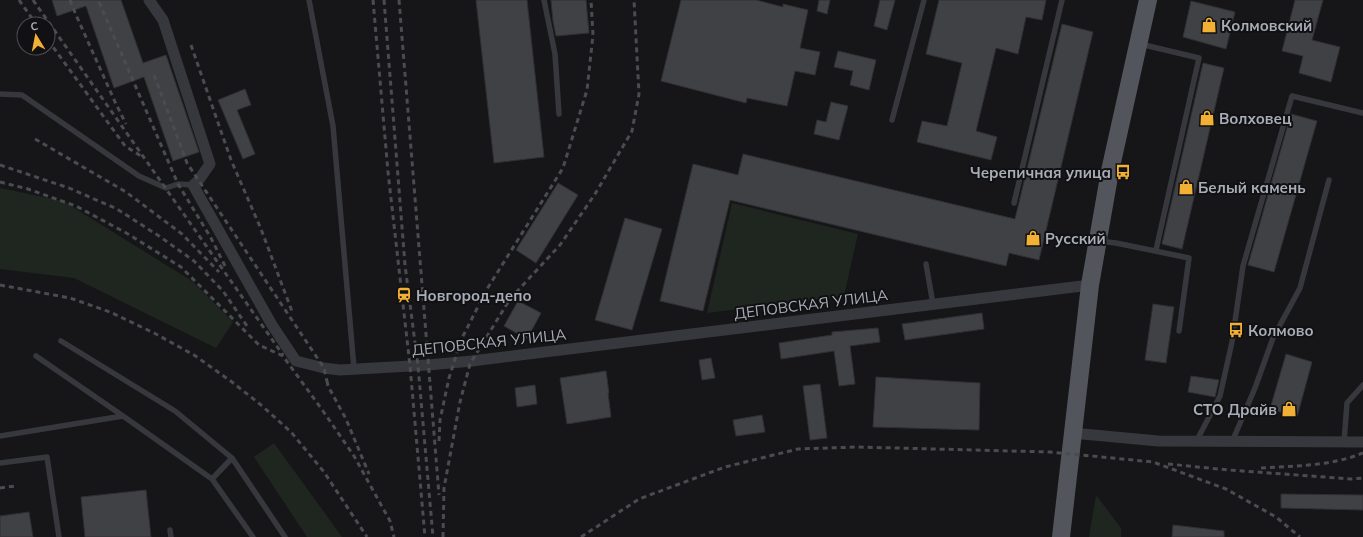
<svg xmlns="http://www.w3.org/2000/svg" width="1363" height="537" font-family="Mulish,sans-serif">
<style>
.green{fill:#1e261f}
.building{fill:#404145;stroke:#303034}
.lines{fill:none;stroke-linecap:round;stroke-linejoin:round}
.service{stroke:#37383d;stroke-width:5.5}
.minor{stroke:#37383d;stroke-width:11}
.primary{stroke:#53555c;stroke-width:18}
.rail{stroke:#4a4c52;stroke-width:3;stroke-dasharray:5 4;stroke-linecap:butt}
.labels{text-anchor:middle;dominant-baseline:central;stroke-width:4;stroke-linejoin:round;paint-order:stroke}
.poi-label{font-size:15px;font-weight:bold;fill:#a8adb8;stroke:#111113;text-anchor:start}
.street-label{font-size:15px;fill:#a8adb8;stroke:#111113}
</style>
<rect width="100%" height="100%" fill="#161618"/>
<path class="green" d="M0,188L63,201L192,281L233,322L216,348L74,278L0,269Z
M732,203L858,234L844,296L707,313Z
M274,443L342,537H307L254,457Z
M1096,495L1121,528V537H1089Z"/>
<path class="building" d="M52,0H121L143,63L166,55L199,152L173,161L144,77L114,88L86,6L57,16Z
M476,0H527L544,157L494,163Z
M551,0H586L589,33L556,36L553,21Z
M681,0H756L783,7V4L808,10L800,48L820,52L815,75L795,71L787,106L747,98L746,103L661,81Z
M819,0H830L827,14L817,11Z
M880,0H895L887,30L874,26Z
M939,0H1046L1042,20L1026,17L1018,54L996,48L976,131L997,137L991,160L917,142L922,121L947,126L962,63L926,54Z
M1295,0H1323L1312,40L1340,47L1331,82L1299,73L1303,56L1282,51Z
M1191,1L1235,12L1226,49L1183,37Z
M1062,24L1093,32L1039,260L1009,253L1006,266L730,200L703,311L660,301L693,164L738,175L743,154L1015,219Z
M838,51L876,60L869,90L850,85L853,71L834,67Z
M1203,63L1224,68L1182,249L1162,244Z
M245,89L251,105L237,110L255,154L243,159L218,100Z
M831,102L848,106L839,140L814,134L817,120L826,122Z
M1291,114L1317,121L1274,272L1248,265Z
M558,183L578,195L536,263L516,250Z
M625,218L662,229L632,330L595,320Z
M518,301L541,313L527,339L504,326Z
M1153,304L1174,307L1166,363L1145,360Z
M982,313L984,329L905,340L902,324Z
M878,328L880,342L850,346L855,384L839,386L834,351L781,359L779,343L832,335V332Z
M1286,354L1312,362L1297,417L1270,409Z
M711,358L715,378L702,380L699,360Z
M606,371L609,393H608L611,417L567,424L560,378Z
M1191,376L1219,380L1215,397L1188,392Z
M876,377L980,383L979,430L873,427Z
M820,384L827,438L810,440L803,386Z
M535,385L537,404L517,407L515,388Z
M762,415L765,432L736,436L733,420Z
M146,490L151,537H85L81,497Z
M1281,494L1363,495V510L1281,508Z
M29,512L33,537H0V516Z
M1173,525L1224,531V537H1172Z"/>
<g class="lines">
<path class="service" d="M309,0L333,126L354,368
M544,0L555,54L559,114
M1140,44L1199,58L1156,250
M0,94L22,95L139,176L166,188L178,184L193,185
M892,120L924,0
M1014,203L1062,0
M1099,241L1116,243L1189,258L1179,331
M926,264L933,304
M61,341L175,411L232,458L285,537
M36,356L123,416
M0,436L123,416L212,479L253,537
M1196,442L1220,396L1232,342L1243,266L1292,96L1363,113
M1232,442L1255,388L1273,338L1300,288L1329,180
M1344,442L1347,403L1363,385
M0,463L47,457L59,537
M212,479L232,458
M170,530L171,537"/>
<path class="minor" d="M149,0L163,20L210,164L198,181L193,185L272,325L296,361L324,368L340,370L428,365L472,361L1090,285
M1072,433L1158,441L1363,442"/>
<path class="primary" d="M1061,537L1090,285L1110,171L1148,0"/>
<path class="rail" d="M19,0L36,24
M33,0L283,355
M70,0L76,15L116,104L126,124
M373,0L388,172L410,366L425,537
M384,0L405,265L418,366L433,537
M399,0L439,495
M99,2L178,184L211,238L225,266
M48,40L125,146L141,156
M191,45L231,160L261,229L293,314
M154,75L187,163L324,368L328,386
M35,139L126,192L182,234L219,272
M0,165L69,188L117,209L159,236L194,261L223,291L249,329
M0,182L28,189L76,206L128,234L181,267L259,345L283,356L323,411L354,456L390,521L394,537
M0,285L70,298L110,312L154,333L194,355L232,382L261,405L291,432L324,472L367,537
M327,381L328,386L346,419L369,474
M439,441L440,420L449,378L461,340L487,289L563,168L587,90L593,35L591,0
M1168,464L1229,470L1351,479L1363,478
M1261,468C1295,466 1331,466 1363,453
M0,488L15,486
M443,537L444,488L460,402L470,364L510,299L560,245L595,194L632,131L639,94L634,0
M581,537L639,499L725,467L798,449L857,447L1050,452L1153,462L1226,489L1276,517L1300,537"/>
</g>
<defs>
<g id="shop-bare" transform="scale(1.2)"><path d="M-5-2.5h2.3a2.7 3.5 0 0 1 5.4 0H5L5.5 6h-11ZM-1.5-2.5h3a1.5 2.3 0 0 0-3 0Z" fill="#f2b134" stroke="#111113" stroke-width="2.5" paint-order="stroke"/></g>
<g id="bus-bare" transform="scale(1.2)"><path d="M-5-6H5V4H4V6H2V4H-2V6H-4V4H-5ZM-3.5-4V0h7V-4ZM-3.5 1.2v1.5H-2V1.2ZM2 1.2v1.5H3.5V1.2Z" fill="#f2b134" stroke="#111113" stroke-width="2.5" paint-order="stroke"/></g>
<g id="station-bare" transform="scale(1.2)"><path d="M-3-6H3Q5-6 5-4V2Q5 4 3 4L4.5 6H3L1.5 4h-3L-3 6H-4.5L-3 4Q-5 4-5 2V-4Q-5-6-3-6ZM-3.5-4v3h7v-3ZM-3.5 1v1.5H-2V1ZM2 1v1.5H3.5V1Z" fill="#f2b134" stroke="#111113" stroke-width="2.5" paint-order="stroke"/></g>
</defs>
<g fill-rule="evenodd">
<use href="#shop-bare" x="1209" y="25"/>
<use href="#shop-bare" x="1207" y="118"/>
<use href="#bus-bare" x="1123" y="172"/>
<use href="#shop-bare" x="1186" y="187"/>
<use href="#shop-bare" x="1033" y="238"/>
<use href="#station-bare" x="404" y="295"/>
<use href="#bus-bare" x="1236" y="330"/>
<use href="#shop-bare" x="1289" y="409"/>
</g>
<g class="labels">
<g class="poi-label">
<text x="1221" y="25">Колмовский</text>
<text x="1219" y="118">Волховец</text>
<text x="1111" y="172" text-anchor="end">Черепичная улица</text>
<text x="1198" y="187">Белый камень</text>
<text x="1045" y="238">Русский</text>
<text x="416" y="295">Новгород-депо</text>
<text x="1248" y="330">Колмово</text>
<text x="1277" y="409" text-anchor="end">СТО Драйв</text>
</g>
<g class="street-label">
<text transform="translate(811 304) rotate(-7)">ДЕПОВСКАЯ УЛИЦА</text>
<text transform="translate(489 342) rotate(-6)">ДЕПОВСКАЯ УЛИЦА</text>
</g>
</g>
<g transform="translate(36 36) rotate(350)"><circle r="19" fill="#111113" stroke="#4d4f55"/>
<path d="M0-3L7 15L0 10L-7 15Z" fill="#f2b134"/>
<text y="-6" font-size="11" font-weight="bold" text-anchor="middle" fill="#a8adb8">С</text>
</g>
</svg>
